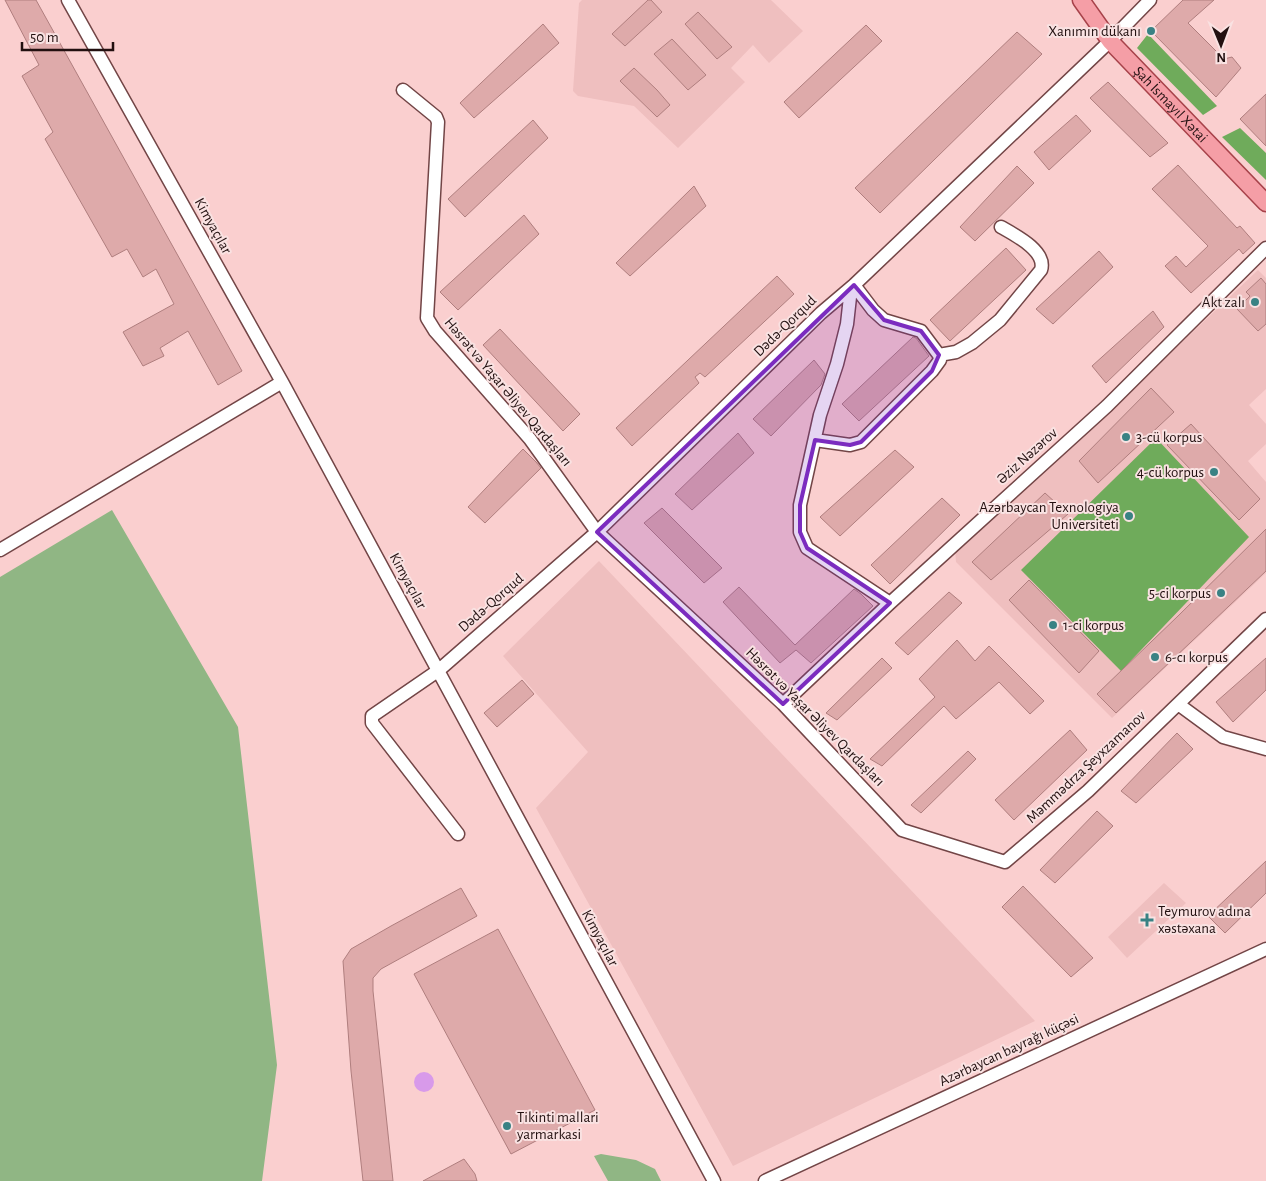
<svg xmlns="http://www.w3.org/2000/svg" width="1266" height="1181" font-family="'Alegreya Sans',sans-serif">
<style>
.built{fill:#efbfbf}
.green{fill:#90b684}
.forest{fill:#6fab5b}
.water{fill:#d89aea}
.building{fill:#deaaaa;stroke:#af7e7e}
.lines{fill:none;stroke-linecap:round;stroke-linejoin:round}
.minor-casing{stroke:#724546;stroke-width:15}
.major-casing{stroke:#a7424a;stroke-width:19}
.minor{stroke:#fff;stroke-width:12}
.major{stroke:#f59ea6;stroke-width:16}
.marked{fill:#7b2cbf;fill-opacity:0.2;stroke:#7b2cbf;stroke-width:4;stroke-linejoin:round}
.poi-dot{fill:#398284;stroke:#f9e2e2;stroke-width:2}
.labels{text-anchor:middle;dominant-baseline:central;stroke-width:4;stroke-linejoin:round;paint-order:stroke}
.poi-label{font-size:15px;fill:#221010;stroke:#f9e2e2;text-anchor:end}
.street-label{font-size:15px;fill:#221010;stroke:#f9e2e2}
</style>
<rect width="100%" height="100%" fill="#facfcf"/>
<path class="built" d="M582,0H771L803,31L769,63L753,45L731,68L745,82L678,148L634,106L578,96L573,91L579,3Z
M1258,270L1266,278V389L1249,405L1266,424V444L1248,461L1266,482V573L1112,718L956,562L955,550L1141,381Z
M599,561L1035,1021L733,1166L536,808L588,752L503,656Z
M1164,883L1186,903L1127,958L1108,937Z"/>
<path class="green" d="M112,510L238,727L277,1065L262,1181H0V577Z
M601,1154L636,1160L655,1169L661,1181H608L594,1156Z"/>
<path class="forest" d="M1148,34L1217,106L1203,115L1137,48Z
M1240,128L1266,153V180L1222,137Z
M1156,438L1249,537L1121,671L1021,570Z"/>
<path class="water" d="M414 1082a10 10 0 1 1 20 0a10 10 0 1 1-20 0Z"/>
<path class="building" d="M5,0H36L242,371L218,385L188,331L160,348L164,356L143,366L123,332L174,304L156,269L143,277L127,249L112,257L45,139L53,132L22,76L39,65Z
M648,0H651L662,12L625,46L612,34Z
M1183,0H1214L1188,23L1224,59L1232,57L1241,68L1216,97L1151,31Z
M698,12L732,47L717,59L685,24Z
M543,24L559,43L474,118L460,103Z
M866,25L882,41L799,118L784,102Z
M1017,32L1042,54L880,213L855,188Z
M672,39L706,75L688,90L654,54Z
M634,68L657,90L670,105L657,117L620,81Z
M1108,82L1168,143L1150,157L1090,98Z
M1266,94V146L1240,119Z
M1076,115L1091,131L1049,170L1034,152Z
M533,120L548,138L465,217L448,199Z
M1178,165L1237,228L1240,226L1255,243L1243,254L1239,249L1191,293L1165,266L1176,256L1186,267L1208,246L1152,189Z
M1017,166L1034,183L975,241L960,227Z
M694,186L706,206L630,276L616,263Z
M524,215L539,234L458,310L440,292Z
M1006,248L1026,270L950,341L930,320Z
M1099,251L1113,267L1053,324L1036,309Z
M777,276L794,294L705,377L700,373L695,377L699,383L632,446L616,428Z
M1261,278L1266,284V324L1258,331L1237,309L1250,296L1246,292Z
M1153,311L1164,327L1106,383L1092,366Z
M500,329L580,414L563,431L483,345Z
M913,337L916,338L929,356L859,421L842,404Z
M814,360L825,374L821,385L771,436L753,419Z
M1151,388L1174,412L1098,483L1079,461Z
M1191,424L1260,499L1239,520L1167,445Z
M738,433L754,453L692,510L675,494Z
M523,449L536,462L541,468L485,523L468,507Z
M895,450L914,467L840,536L820,517Z
M1045,493L1068,514L991,580L972,562Z
M942,498L960,515L890,584L871,565Z
M662,508L722,568L704,583L644,523Z
M1266,529V571L1116,713L1097,694L1178,616Z
M1029,580L1099,651L1079,673L1009,600Z
M739,587L795,645L854,589L861,594L873,606L811,663L796,650L780,663L723,602Z
M949,592L962,603L908,655L895,643Z
M957,640L975,661L989,646L1044,701L1030,714L999,682L956,719L944,706L882,766L870,759L935,697L919,679Z
M882,658L892,668L837,720L826,713Z
M1266,658V690L1233,722L1216,702Z
M522,680L534,694L497,727L484,713Z
M1070,730L1087,750L1014,820L995,800Z
M1177,733L1193,749L1136,803L1121,791Z
M968,751L976,759L921,813L911,805Z
M1097,811L1113,826L1055,883L1040,870Z
M1266,861V893L1225,933L1208,916Z
M1023,886L1093,958L1071,977L1002,907Z
M461,888L477,916L381,969L373,978V991L393,1181H363L351,1071L343,961L351,949L391,926Z
M498,929L595,1110L511,1154L414,974Z
M464,1159L475,1174L477,1181H423Z"/>
<g class="lines">
<g class="minor-casing">
<path id="minor" d="M68,0L282,382L714,1181
M403,90L436,117L438,122L427,318L435,331L530,439L597,532L783,704L902,830L1005,862L1088,791L1266,619
M851,288L847,324L837,364L820,415L800,505V532L807,548L890,603
M939,355L956,352L972,343L1000,320L1041,270C1047,251 1015,235 1001,227
M815,440L850,445L861,442L932,371L940,360L939,355L921,331L884,320L873,310L854,285
M0,550L282,382
M783,704L890,603L1107,406L1266,248
M1178,704L1223,737L1266,749
M458,834L372,723V716L439,670L597,532L821,313L854,285L1110,41L1150,0
M765,1181L1266,949"/>
</g>
<g class="major-casing">
<g id="major">
<path id="s1" d="M1081,0L1110,41L1266,203"/>
</g>
</g>
<use href="#minor" class="minor"/>
<use href="#major" class="major"/>
</g>
<path class="marked" d="M854,285L884,320L921,331L939,355L932,371L861,442L850,445L815,440L800,505V532L807,548L890,603L783,704L597,532Z"/>
<g class="poi-dot">
<circle cx="1151" cy="31" r="5"/>
<circle cx="1255" cy="302" r="5"/>
<circle cx="1126" cy="437" r="5"/>
<circle cx="1214" cy="472" r="5"/>
<circle cx="1129" cy="516" r="5"/>
<circle cx="1221" cy="593" r="5"/>
<circle cx="1053" cy="625" r="5"/>
<circle cx="1155" cy="657" r="5"/>
<path d="M1144.5 912.5h5v5h5v5h-5v5h-5v-5h-5v-5h5z"/>
<circle cx="507" cy="1126" r="5"/>
</g>
<g class="labels">
<g class="poi-label">
<text x="1141" y="31">Xanımın dükanı</text>
<text x="1245" y="302">Akt zalı</text>
<text x="1136" y="437" text-anchor="start">3-cü korpus</text>
<text x="1204" y="472">4-cü korpus</text>
<text x="1119" y="507">Azərbaycan Texnologiya<tspan x="1119" dy="17">Universiteti</tspan></text>
<text x="1211" y="593">5-ci korpus</text>
<text x="1063" y="625" text-anchor="start">1-ci korpus</text>
<text x="1165" y="657" text-anchor="start">6-cı korpus</text>
<text x="1158" y="911" text-anchor="start">Teymurov adına<tspan x="1158" dy="17">xəstəxana</tspan></text>
<text x="517" y="1117" text-anchor="start">Tikinti mallari<tspan x="517" dy="17">yarmarkasi</tspan></text>
</g>
<g class="street-label">
<text stroke="none"><textPath href="#s1" startOffset="138">Şah İsmayıl Xətai</textPath></text>
<text transform="translate(213 226) rotate(61)">Kimyaçılar</text>
<text transform="translate(785 326) rotate(-44)">Dədə-Qorqud</text>
<text transform="translate(508 392) rotate(50)">Həsrət və Yaşar Əliyev Qardaşları</text>
<text transform="translate(1027 456) rotate(-42)">Əziz Nəzərov</text>
<text transform="translate(408 581) rotate(61)">Kimyaçılar</text>
<text transform="translate(491 603) rotate(-41)">Dədə-Qorqud</text>
<text transform="translate(815 717) rotate(45)">Həsrət və Yaşar Əliyev Qardaşları</text>
<text transform="translate(1086 767) rotate(-43)">Məmmədrza Şeyxzamanov</text>
<text transform="translate(600 938) rotate(62)">Kimyaçılar</text>
<text transform="translate(1009 1050) rotate(-25)">Azərbaycan bayrağı küçəsi</text>
</g>
</g>
<g transform="translate(1221 45) rotate(179)" stroke="#f9e2e2" stroke-width="4" paint-order="stroke">
<path d="M0-4L9 19L0 12L-9 19Z" fill="#221010"/>
<text y="-8" font-size="14" font-weight="bold" text-anchor="middle" fill="#221010">N</text>
</g>
<path d="M22 42v8h91v-8" fill="none" stroke="#221010" stroke-width="2.5"/>
<text x="30" y="42" font-size="15" fill="#221010" stroke="#f9e2e2" stroke-width="4" paint-order="stroke">50 m</text>
</svg>
